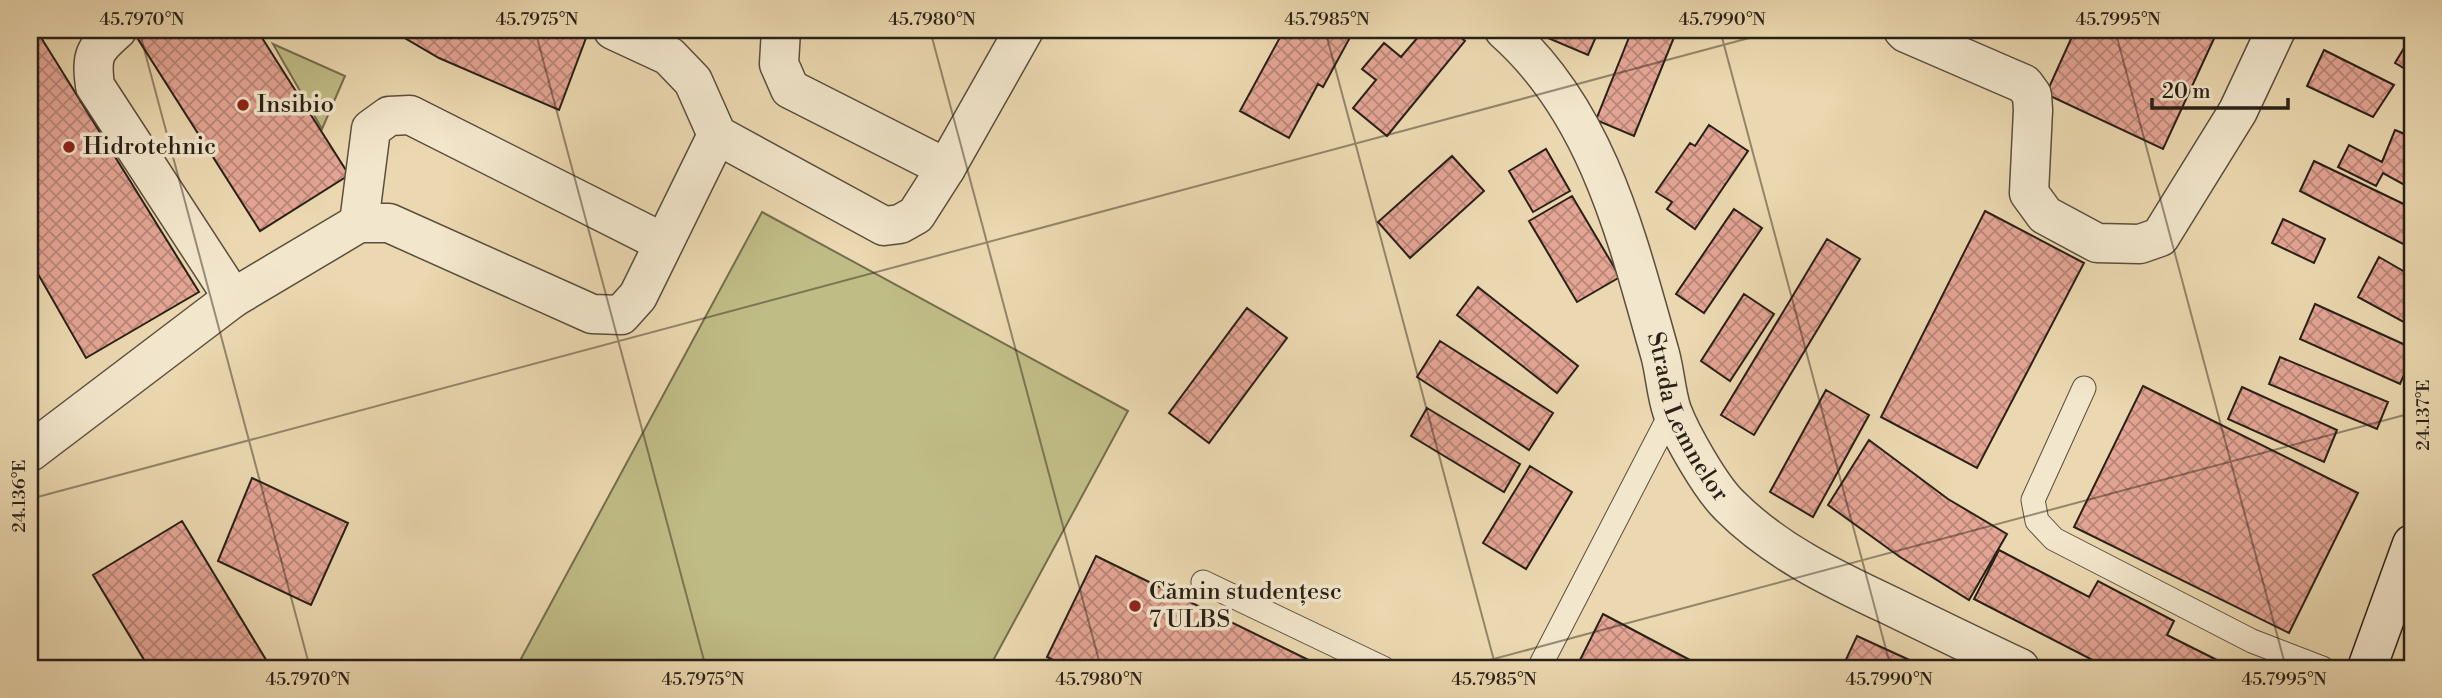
<svg xmlns="http://www.w3.org/2000/svg" width="2442" height="698" font-family="'Libre Bodoni',serif">
<style>
.green{fill:#c0bc86;stroke:#746e4e;stroke-width:2}
.building{fill:url(#building-cross-hatch);stroke:#292017;stroke-width:2}
.lines{fill:none;stroke-linecap:round;stroke-linejoin:round}
.service-casing{stroke:#5a4e3d;stroke-width:25}
.minor-casing{stroke:#5a4e3d;stroke-width:41}
.secondary-casing{stroke:#292017;stroke-width:41}
.service{stroke:#f2e6cc;stroke-width:23}
.minor{stroke:#f2e6cc;stroke-width:38}
.secondary{stroke:#f2e6cc;stroke-width:38}
.ticks{fill:none;stroke:#292017;stroke-width:2;stroke-opacity:0.45}
.poi-dot{fill:#8f2418;stroke:#f2e6cc;stroke-width:2.5}
.labels{text-anchor:middle;dominant-baseline:central;stroke-width:7;stroke-linejoin:round;paint-order:stroke}
.poi-label{font-size:24px;fill:#292017;stroke:#f2e6cc;text-anchor:start}
.street-label{font-size:24px;fill:#292017;stroke:#f2e6cc}
.neatline{fill:none;stroke:#292017;stroke-width:2.5}
.ticks-label{font-size:18px;text-anchor:middle;fill:#292017}
</style>
<defs>
<pattern id="building-cross-hatch" width="8" height="8" patternUnits="userSpaceOnUse" patternTransform="scale(1.75)"><rect width="8" height="8" fill="#e4a594"/><path d="M0 0l8 8M0 8l8-8" fill="none" stroke="#b98678"/></pattern>
</defs>
<rect width="100%" height="100%" fill="#ebd8b0"/>
<filter id="stains"><feTurbulence type="fractalNoise" baseFrequency=".00286" numOctaves="4"/><feColorMatrix values="0 0 0 0 .2 0 0 0 0 .09 0 0 0 0 .02 0 0 0 .5 -.17"/></filter>
<radialGradient id="worn" r=".72"><stop offset=".6" stop-color="#630" stop-opacity="0"/><stop offset="1" stop-color="#630" stop-opacity=".3"/></radialGradient>
<path class="green" d="M273,44L345,76L322,129Z
M762,212L1128,411L989,668H516Z"/>
<path class="building" d="M146,30H257L349,175L260,231L136,36Z
M391,30H589L559,110L439,58Z
M1284,30H1354L1323,87L1318,84L1289,138L1240,111Z
M1424,30H1452L1465,41L1387,136L1353,108L1376,80L1362,69L1384,43L1401,57Z
M1552,30H1599L1588,55L1548,38Z
M1632,30H1677L1634,136L1596,120Z
M2075,30H2218L2163,149L2046,94Z
M37,31L199,292L86,358L30,260V35Z
M2407,43L2412,46V73L2395,63Z
M2324,50L2394,85L2373,117L2307,86Z
M1709,125L1748,151L1695,229L1667,209L1672,202L1656,192L1690,143L1695,146Z
M2395,130L2412,137V189L2383,173L2376,186L2338,167L2349,145L2382,162Z
M1546,149L1570,191L1533,212L1509,171Z
M1452,156L1484,191L1410,258L1378,222Z
M2314,161L2412,208V243L2407,241L2405,245L2300,191Z
M1572,196L1620,277L1577,302L1529,221Z
M1734,209L1762,228L1704,313L1676,294Z
M1985,211L2084,263L1977,468L1881,417Z
M2283,219L2325,239L2314,263L2272,243Z
M1827,239L1860,259L1754,435L1721,415Z
M2379,257L2412,276V320L2409,325L2358,297Z
M1478,287L1578,366L1557,393L1457,315Z
M1744,294L1774,314L1730,381L1701,361Z
M2315,304L2412,348V356L2400,384L2300,339Z
M1247,308L1287,338L1209,443L1169,413Z
M1440,341L1553,413L1529,450L1417,377Z
M2280,357L2388,402L2377,429L2269,384Z
M2143,386L2358,493L2289,633L2074,527Z
M2242,387L2337,430L2324,462L2228,419Z
M1826,390L1869,415L1813,517L1770,492Z
M1427,408L1520,464L1504,492L1411,436Z
M1869,440L1948,499L2007,534L1969,600L1900,557L1828,505Z
M1530,466L1572,492L1526,569L1483,543Z
M252,478L348,523L311,605L218,561Z
M182,521L271,668H149L93,575Z
M1999,550L2089,597L2098,581L2174,621L2167,635L2233,668H2108L1974,599Z
M1096,556L1325,668H1069L1047,657Z
M1603,614L1705,668H1582L1577,666Z
M1857,636L1927,668H1842Z"/>
<g class="lines">
<g class="service-casing">
<path id="service" d="M2084,388L2033,500L2037,521L2054,539L2252,641L2322,668
M1203,582L1383,668
M1539,668L1672,411"/>
</g>
<g class="minor-casing">
<g id="minor">
<path d="M117,30C94,50 91,55 95,86L233,298"/>
<path d="M613,30L669,56L693,81L717,135L884,226L900,224L916,215L946,168L1024,30"/>
<path d="M781,30L779,64L790,89L946,168"/>
<path id="s1" d="M1504,30C1598,113 1627,238 1660,354C1665,372 1666,393 1672,411C1681,435 1711,488 1730,506C1775,551 1833,579 1891,606C1934,627 1977,648 2020,668"/>
<path d="M1903,30L1906,33L2024,84L2032,95L2033,110L2029,193L2045,215L2097,243L2140,244L2160,237L2238,111L2276,30"/>
<path d="M359,223L371,129L389,116L410,115L662,242"/>
<path d="M30,452L233,298L359,223H389L592,314L621,315L638,296L717,135"/>
</g>
</g>
<g class="secondary-casing">
<path id="secondary" d="M2367,668L2412,544"/>
</g>
<use href="#service" class="service"/>
<use href="#minor" class="minor"/>
<use href="#secondary" class="secondary"/>
</g>
<path class="ticks" d="M139,30L310,668M535,30L706,668M930,30L1101,668M1325,30L1496,668M1720,30L1891,668M2115,30L2286,668M30,499L1779,30M1460,668L2412,413"/>
<g class="poi-dot">
<circle cx="243" cy="105" r="7"/>
<circle cx="69" cy="147" r="7"/>
<circle cx="1135" cy="606" r="7"/>
</g>
<g class="labels">
<g class="poi-label">
<text x="257" y="105">Insibio</text>
<text x="83" y="147">Hidrotehnic</text>
<text x="1149" y="592">Cămin studențesc<tspan x="1149" dy="28">7 ULBS</tspan></text>
</g>
<g class="street-label">
<text stroke="none"><textPath href="#s1" startOffset="434">Strada Lemnelor</textPath></text>
</g>
</g>
<rect width="2442" height="698" fill="none" stroke="#ebd8b0" stroke-width="77"/>
<path d="M2152 98v10h136v-10" fill="none" stroke="#292017" stroke-width="3.5"/>
<text x="2162" y="98" font-size="21" fill="#292017" stroke="#f2e6cc" stroke-width="5" paint-order="stroke">20 m</text>
<rect x="38" y="38" width="2366" height="622" class="neatline"/>
<g class="ticks-label">
<text x="142" y="25">45.7970°N</text>
<text x="537" y="25">45.7975°N</text>
<text x="932" y="25">45.7980°N</text>
<text x="1327" y="25">45.7985°N</text>
<text x="1722" y="25">45.7990°N</text>
<text x="2118" y="25">45.7995°N</text>
<text transform="translate(2423 415) rotate(-90)" y="6">24.137°E</text>
<text transform="translate(19 496) rotate(-90)" y="6">24.136°E</text>
<text x="308" y="685">45.7970°N</text>
<text x="703" y="685">45.7975°N</text>
<text x="1099" y="685">45.7980°N</text>
<text x="1494" y="685">45.7985°N</text>
<text x="1889" y="685">45.7990°N</text>
<text x="2284" y="685">45.7995°N</text>
</g>
<rect width="100%" height="100%" filter="url(#stains)"/>
<rect width="100%" height="100%" fill="url(#worn)"/>
</svg>
